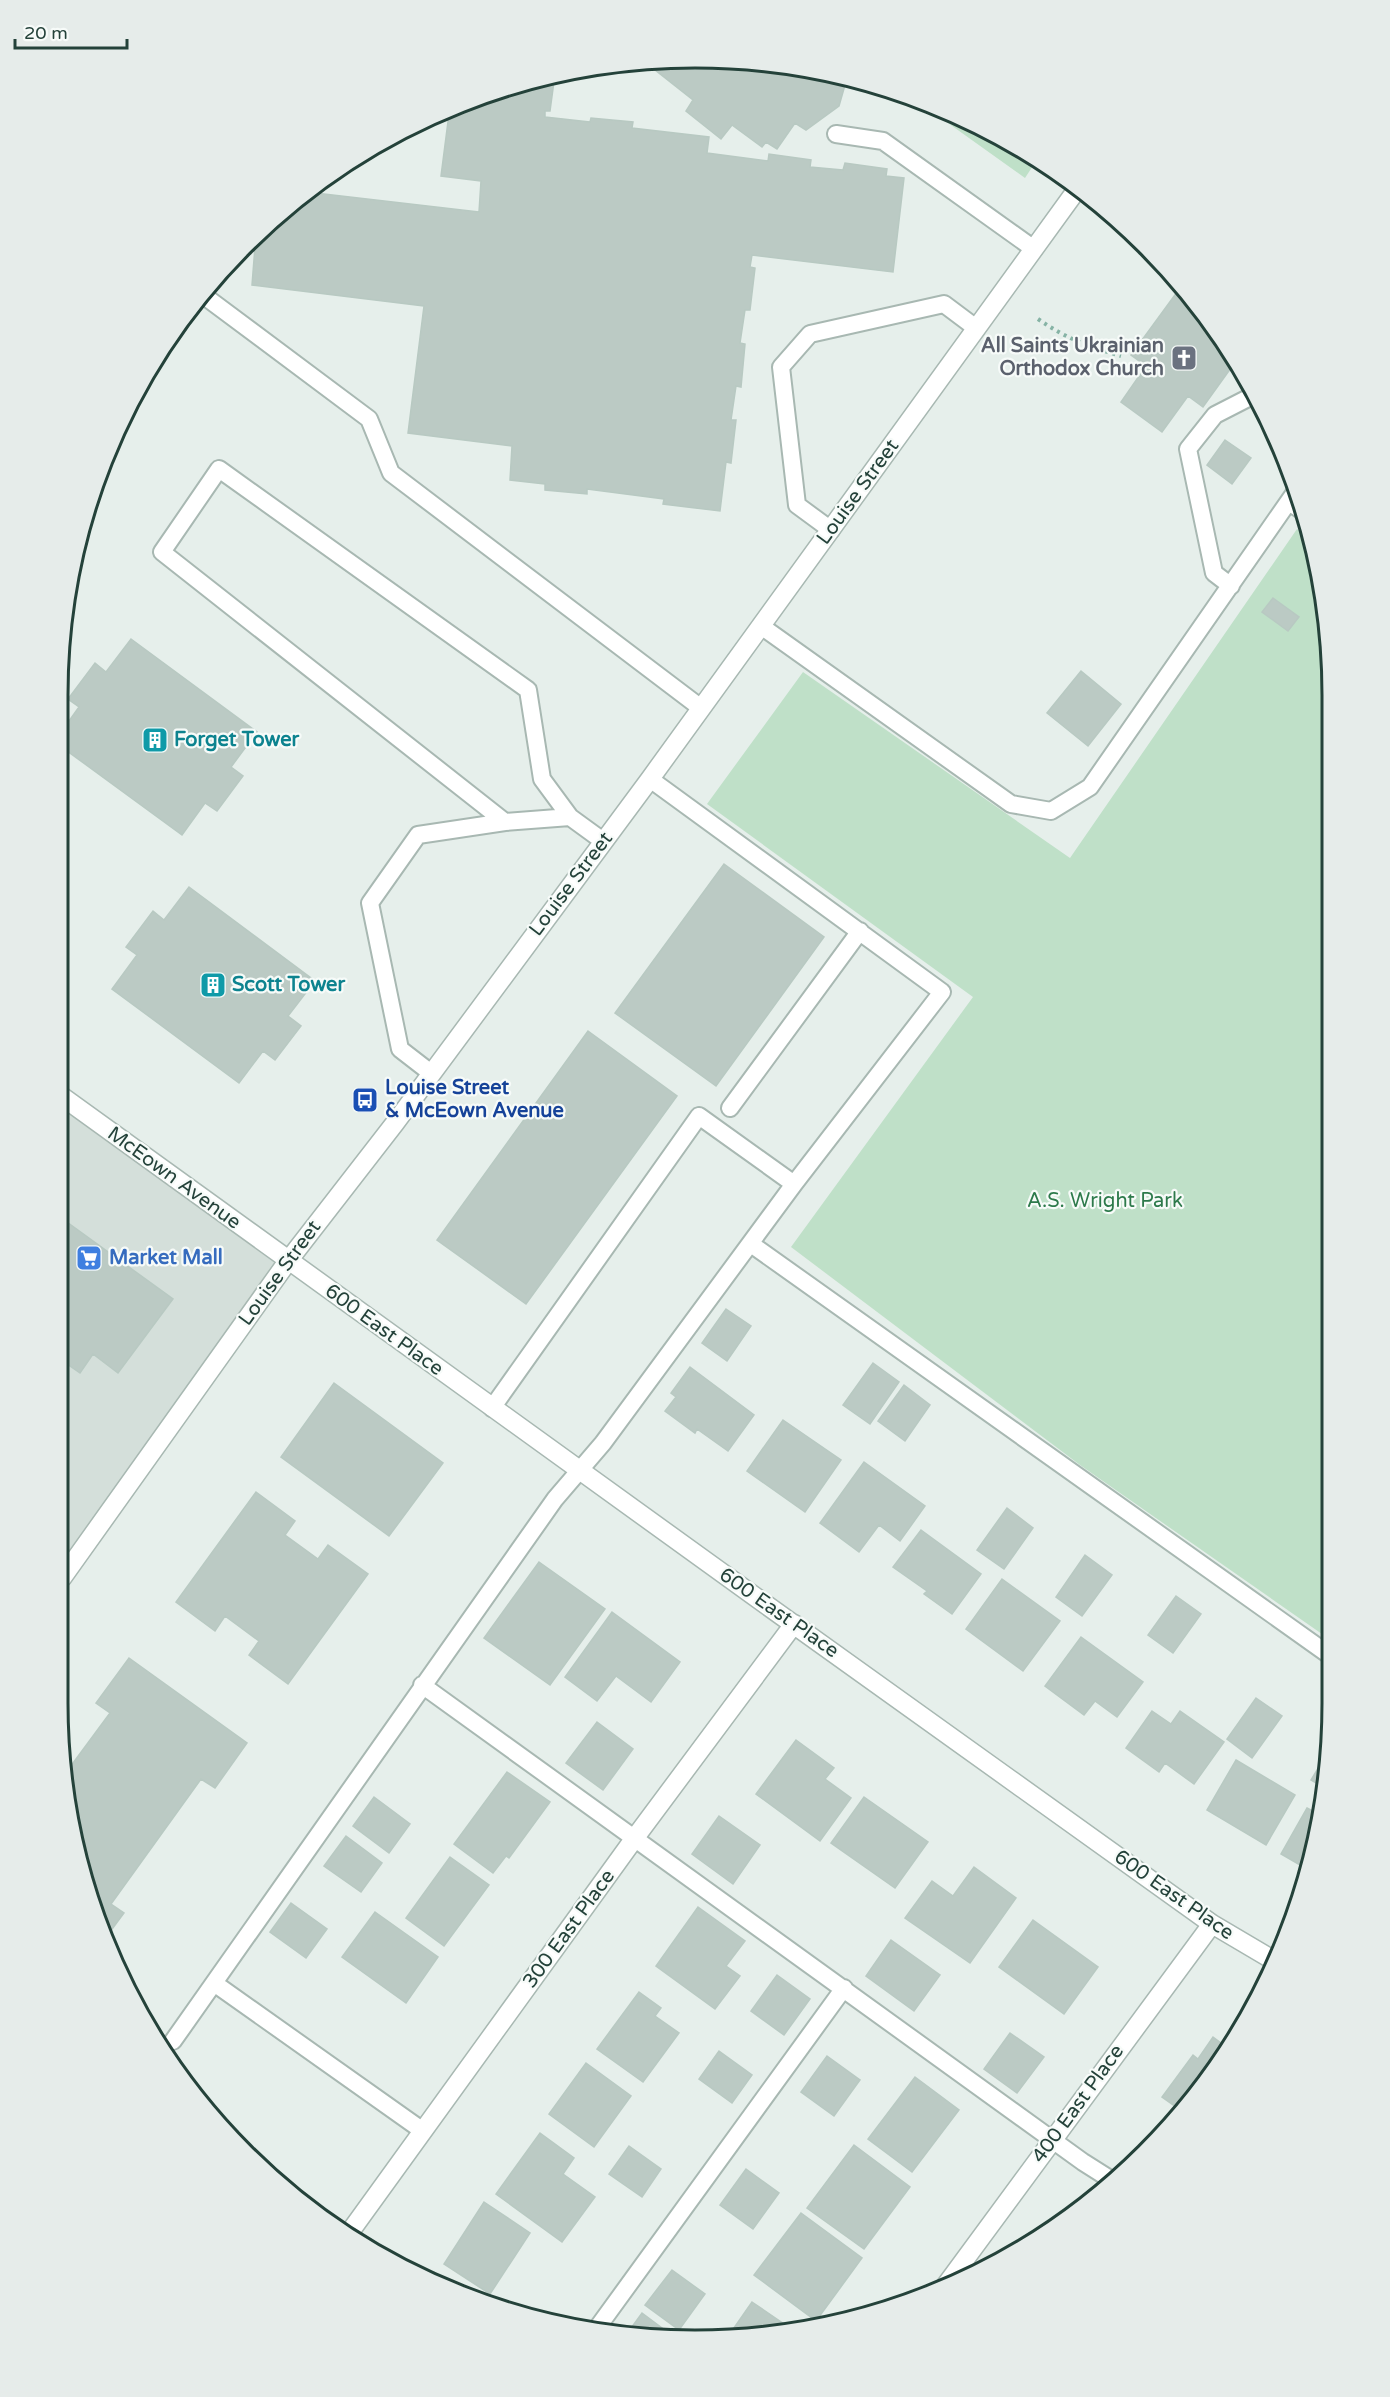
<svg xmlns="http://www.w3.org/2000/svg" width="1390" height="2397" font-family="'Varela Round',sans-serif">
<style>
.built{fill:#d4dfda}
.green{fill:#bfe0c8}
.building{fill:#bbcac4;stroke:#b8c9c2;stroke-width:1.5}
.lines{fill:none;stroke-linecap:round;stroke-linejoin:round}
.service-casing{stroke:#a8b8b2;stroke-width:20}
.minor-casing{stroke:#a8b8b2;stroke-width:21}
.tertiary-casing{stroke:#a8b8b2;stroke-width:21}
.path{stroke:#86b3a5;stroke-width:4;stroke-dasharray:3 4.5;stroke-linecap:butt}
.service{stroke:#fff;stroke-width:16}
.minor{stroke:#fff;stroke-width:18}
.tertiary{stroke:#fff;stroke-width:18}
.labels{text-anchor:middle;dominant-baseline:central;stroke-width:4.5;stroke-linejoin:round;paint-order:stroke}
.worship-label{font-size:20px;font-weight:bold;fill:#5b616d;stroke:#f7fbf9;text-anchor:end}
.street-label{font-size:20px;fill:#24423a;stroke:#f7fbf9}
.culture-label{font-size:20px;font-weight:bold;fill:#0d838f;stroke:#f7fbf9;text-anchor:start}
.transit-label{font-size:20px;font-weight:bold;fill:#164399;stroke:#f7fbf9;text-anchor:start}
.park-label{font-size:20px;fill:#2d7a4b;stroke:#f7fbf9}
.shop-label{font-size:20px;font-weight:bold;fill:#366cbe;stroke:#f7fbf9;text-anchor:start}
.rim{fill:none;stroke:#24423a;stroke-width:3}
</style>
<rect width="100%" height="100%" fill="#e6efeb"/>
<path class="built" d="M60,1095L288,1261L62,1578Z"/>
<path class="green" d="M913,98L939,105L1038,158L1025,178Z
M1297,529L1309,538L1332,653V1641L1080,1465L791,1247L973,997L707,804L803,672L1070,858Z"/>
<path class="building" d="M695,57L819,69L847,78L839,106L806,130L795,123L777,149L766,142L762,147L732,125L721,139L686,111L693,100L645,62Z
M555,74L550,111H545V117L590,122L591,118L633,122L632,128L709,137L707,153L768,161L769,154L811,160L810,167L843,170L845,163L887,169L886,176L904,178L893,272L752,255L750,267L755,268L750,310H745L740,343L745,344L741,387L736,386L731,420H736L731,463L726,462L720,511L663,504L664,499L587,489V494L545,490V484L510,480L512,446L408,433L424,306L252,285L256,234L307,192L479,212L481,181L441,176L450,106Z
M1180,288L1236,361L1203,407L1188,396L1162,432L1121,402L1146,366L1131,355Z
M1225,440L1251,458L1232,484L1207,465Z
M1273,598L1299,617L1288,631L1262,612Z
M131,639L257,732L231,767L243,776L217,811L205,803L182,835L59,745V735L79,707L68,699L95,663L106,672Z
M1081,671L1121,704L1088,746L1047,713Z
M724,864L824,937L716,1086L615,1013Z
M189,887L315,981L288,1016L301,1026L275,1060L263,1051L239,1083L112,989L137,955L126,947L153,911L164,920Z
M588,1031L677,1096L526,1304L437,1240Z
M60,1217L173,1299L118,1373L93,1354L80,1373L67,1364L61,1372Z
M726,1309L751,1326L727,1361L702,1343Z
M873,1363L899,1382L870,1424L843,1405Z
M690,1367L754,1415L728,1451L697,1429L695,1433L665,1411L676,1397L671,1393Z
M334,1383L443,1463L389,1536L281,1457Z
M904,1385L930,1405L905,1441L878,1421Z
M783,1420L841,1460L805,1512L747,1471Z
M864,1462L925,1506L900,1541L879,1525L859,1552L820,1523Z
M256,1492L295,1521L285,1535L318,1559L328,1545L368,1574L288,1684L249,1655L259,1641L225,1616L215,1631L176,1602Z
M1007,1508L1033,1528L1004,1569L977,1550Z
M921,1530L981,1574L952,1614L924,1594L927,1591L893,1567Z
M1085,1555L1112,1575L1082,1616L1056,1597Z
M539,1562L605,1609L550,1685L484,1638Z
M1002,1579L1060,1621L1023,1671L966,1629Z
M1176,1596L1201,1614L1173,1653L1148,1635Z
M612,1612L680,1662L651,1702L616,1676L597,1701L565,1677Z
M1081,1637L1143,1682L1117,1717L1095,1701L1084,1715L1045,1686Z
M129,1658L247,1743L215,1788L201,1779L111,1904L124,1913L104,1940L91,1907L62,1778L110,1713L96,1703Z
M1256,1698L1282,1716L1252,1758L1227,1739Z
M1152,1711L1171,1724L1180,1711L1224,1742L1194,1784L1165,1763L1159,1772L1126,1748Z
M597,1722L633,1749L603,1790L566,1763Z
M796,1740L834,1768L825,1779L851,1798L820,1841L756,1794Z
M1331,1747L1323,1787L1311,1780Z
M1236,1760L1295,1795L1266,1845L1207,1810Z
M507,1772L550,1802L509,1858L506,1856L493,1873L454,1844Z
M374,1797L410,1824L389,1853L353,1826Z
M864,1797L928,1842L895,1888L831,1843Z
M1307,1808L1318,1814L1307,1869L1281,1854Z
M719,1816L760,1845L733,1884L692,1854Z
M346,1836L382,1863L361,1892L324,1866Z
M450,1857L489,1885L444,1946L406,1918Z
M974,1867L1016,1898L970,1963L905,1918L932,1881L953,1896Z
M291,1903L327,1929L306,1958L270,1932Z
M698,1907L745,1941L726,1966L740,1976L715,2009L656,1966Z
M375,1912L438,1957L406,2003L342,1957Z
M1033,1920L1098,1967L1064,2014L999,1967Z
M891,1940L940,1975L914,2011L866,1976Z
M777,1975L810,1999L784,2035L751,2011Z
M639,1992L661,2008L655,2016L679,2033L643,2082L597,2049Z
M1010,2033L1044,2057L1017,2093L984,2069Z
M1213,2037L1229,2049L1183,2112L1162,2097L1193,2055L1198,2059Z
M719,2051L752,2075L732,2103L699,2079Z
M827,2056L860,2080L834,2116L801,2092Z
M586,2063L631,2096L594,2147L549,2114Z
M915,2077L959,2110L912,2172L868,2139Z
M202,2105L238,2131L233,2139L285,2177L281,2183L244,2153Z
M540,2133L574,2158L563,2174L595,2197L562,2242L496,2194Z
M854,2145L910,2187L864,2249L807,2208Z
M629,2146L661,2169L642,2197L609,2174Z
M746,2169L779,2193L753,2229L720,2205Z
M484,2202L530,2233L490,2294L444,2264Z
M801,2213L862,2258L816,2321L754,2275Z
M672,2270L705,2294L679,2330L645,2305Z
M434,2272L466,2294L429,2280Z
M752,2302L790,2328L736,2339L727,2338Z
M642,2313L674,2337L626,2335Z"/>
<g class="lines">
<g class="service-casing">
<path id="service" d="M836,134L883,141L1034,249
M207,298L369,419L391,473L701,708
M1289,502L1304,512
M831,530L797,505L781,367L810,334L944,304L976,328
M1231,586L1214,573L1188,449L1215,415L1256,394
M761,626L1011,804L1051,811L1090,787L1298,488
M570,817L542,779L528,690L219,469L162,552L505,822L570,817L603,841
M431,1073L400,1049L370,903L418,835L505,822
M730,1108L860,931
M751,1244L1332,1657
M492,1408L699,1116L794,1184
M422,1685L1083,2162L1113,2181
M214,1983L423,2131
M173,2041L555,1499L603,1443L794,1184L942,992L650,779
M595,2331L844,1988"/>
</g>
<g class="minor-casing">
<path id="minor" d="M60,1095C443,1373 827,1649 1212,1924L1273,1960
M347,2236L634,1839L794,1624
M946,2285L1212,1924"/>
</g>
<g class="tertiary-casing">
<path id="tertiary" d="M62,1578L288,1261L395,1123L650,779L1078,188"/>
</g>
<path class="path" d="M1038,319C1067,339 1087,346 1121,356"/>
<use href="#service" class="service"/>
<use href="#minor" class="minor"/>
<use href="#tertiary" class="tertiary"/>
</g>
<defs>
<g id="church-square" transform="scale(1.35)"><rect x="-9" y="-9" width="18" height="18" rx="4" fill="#6b7280" stroke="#f7fbf9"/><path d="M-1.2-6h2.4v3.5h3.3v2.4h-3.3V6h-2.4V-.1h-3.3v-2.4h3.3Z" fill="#fff"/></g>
<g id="building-square" transform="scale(1.35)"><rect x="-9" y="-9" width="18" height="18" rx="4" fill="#0f9aa8" stroke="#f7fbf9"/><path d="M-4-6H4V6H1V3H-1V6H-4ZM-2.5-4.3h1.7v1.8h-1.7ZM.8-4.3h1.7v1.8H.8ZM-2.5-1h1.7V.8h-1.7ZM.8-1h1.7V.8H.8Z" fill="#fff"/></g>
<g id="bus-square" transform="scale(1.35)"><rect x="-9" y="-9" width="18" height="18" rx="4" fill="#1a4fb4" stroke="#f7fbf9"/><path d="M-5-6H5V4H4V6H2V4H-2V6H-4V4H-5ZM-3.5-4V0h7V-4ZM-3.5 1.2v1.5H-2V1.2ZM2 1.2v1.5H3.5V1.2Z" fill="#fff"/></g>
<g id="supermarket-square" transform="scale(1.35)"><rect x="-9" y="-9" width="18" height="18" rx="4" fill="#3f7fe0" stroke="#f7fbf9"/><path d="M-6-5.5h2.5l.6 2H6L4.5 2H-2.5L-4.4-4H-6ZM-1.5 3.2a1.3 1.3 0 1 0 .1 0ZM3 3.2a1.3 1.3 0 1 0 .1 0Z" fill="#fff"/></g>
</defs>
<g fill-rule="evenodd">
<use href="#church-square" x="1184" y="358"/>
<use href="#building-square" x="155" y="740"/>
<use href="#building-square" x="213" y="985"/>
<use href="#bus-square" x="365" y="1100"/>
<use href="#supermarket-square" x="89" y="1258"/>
</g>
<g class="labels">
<g class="worship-label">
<text x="1164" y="346">All Saints Ukrainian<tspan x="1164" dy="23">Orthodox Church</tspan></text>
</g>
<g class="street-label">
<text transform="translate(858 492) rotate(-54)">Louise Street</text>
<text transform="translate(571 884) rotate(-53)">Louise Street</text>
<text transform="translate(174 1178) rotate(36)">McEown Avenue</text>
<text transform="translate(280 1273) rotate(-54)">Louise Street</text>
<text transform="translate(384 1330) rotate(36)">600 East Place</text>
<text transform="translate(779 1613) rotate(35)">600 East Place</text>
<text transform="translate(1174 1895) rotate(35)">600 East Place</text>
<text transform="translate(569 1929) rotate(-54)">300 East Place</text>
<text transform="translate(1078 2104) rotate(-54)">400 East Place</text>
</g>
<g class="culture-label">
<text x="174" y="740">Forget Tower</text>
<text x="232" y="985">Scott Tower</text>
</g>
<g class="transit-label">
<text x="385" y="1088">Louise Street<tspan x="385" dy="23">&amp; McEown Avenue</tspan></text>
</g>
<g class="park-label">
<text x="1105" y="1201">A.S. Wright Park</text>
</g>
<g class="shop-label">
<text x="109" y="1258">Market Mall</text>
</g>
</g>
<path d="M0 0H1390V2397H0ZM695 68H695A627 627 0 0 1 1322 695V1703A627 627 0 0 1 695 2330H695A627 627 0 0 1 68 1703V695A627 627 0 0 1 695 68Z" fill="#e6ecea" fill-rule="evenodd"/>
<path class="rim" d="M695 68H695A627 627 0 0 1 1322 695V1703A627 627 0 0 1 695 2330H695A627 627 0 0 1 68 1703V695A627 627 0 0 1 695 68Z"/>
<path d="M15 39v9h112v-9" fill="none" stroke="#24423a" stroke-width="3"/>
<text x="24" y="39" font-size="18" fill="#24423a" stroke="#f7fbf9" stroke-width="4.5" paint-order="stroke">20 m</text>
</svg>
